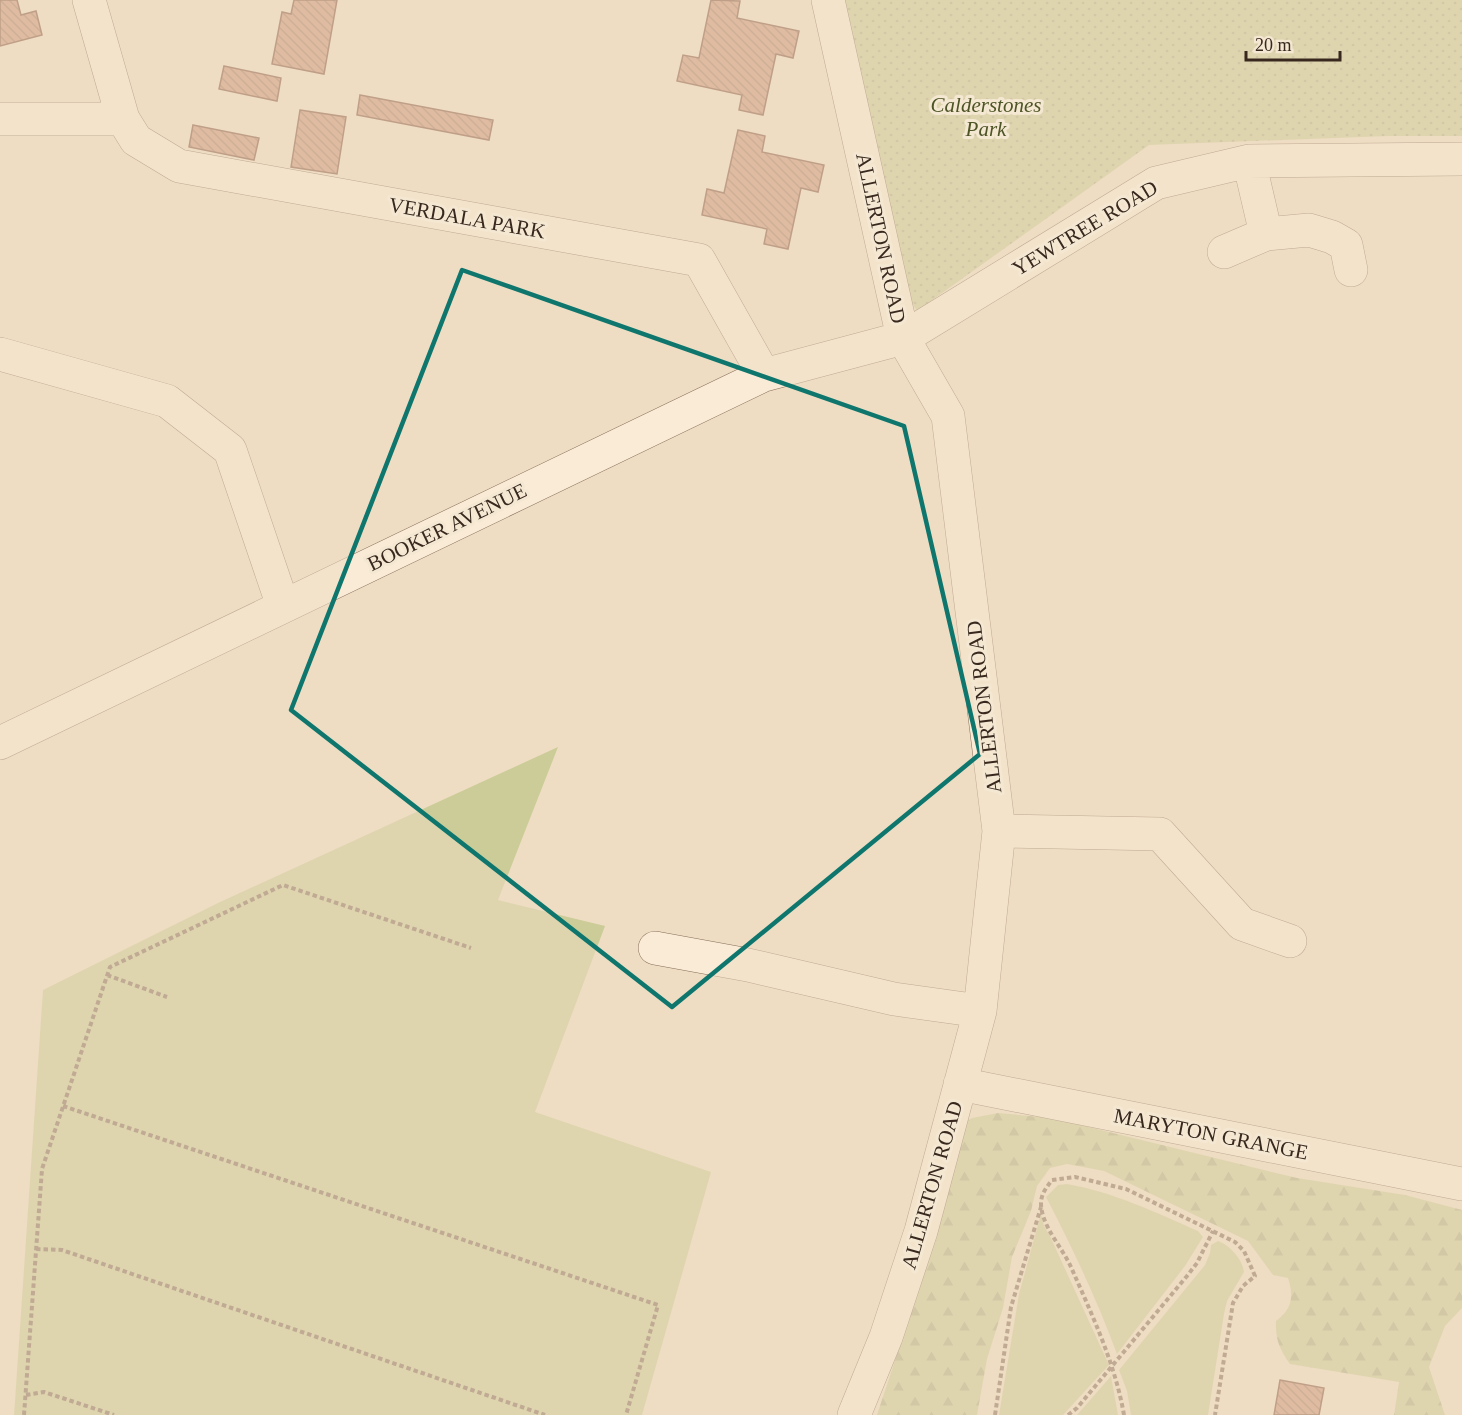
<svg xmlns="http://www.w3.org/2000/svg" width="1462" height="1415" font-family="'Times New Roman',serif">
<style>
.green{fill:#cbcc97}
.forest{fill:url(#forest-firs)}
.park{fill:url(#park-dots)}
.building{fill:url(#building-back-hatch);stroke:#875640;stroke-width:1.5}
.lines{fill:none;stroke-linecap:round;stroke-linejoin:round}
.minor-casing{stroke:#886e5a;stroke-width:34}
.path{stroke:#886e5a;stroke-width:4;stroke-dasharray:4.5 3;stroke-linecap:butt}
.minor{stroke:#f9ebd6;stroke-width:33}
.marked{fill:none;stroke:#0f766e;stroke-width:4.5;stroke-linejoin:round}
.labels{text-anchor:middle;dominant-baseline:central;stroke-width:6;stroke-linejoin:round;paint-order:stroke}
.park-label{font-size:21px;font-style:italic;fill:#4d5425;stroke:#f5e8d3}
.street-label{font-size:21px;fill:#38281e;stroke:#f5e8d3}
</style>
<defs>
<pattern id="forest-firs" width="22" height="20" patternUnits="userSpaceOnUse" patternTransform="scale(1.5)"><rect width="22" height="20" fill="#cbcc97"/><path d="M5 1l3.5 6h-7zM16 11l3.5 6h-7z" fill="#afaf82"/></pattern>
<pattern id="park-dots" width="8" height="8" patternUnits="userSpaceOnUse" patternTransform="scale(1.5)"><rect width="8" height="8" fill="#cbcc97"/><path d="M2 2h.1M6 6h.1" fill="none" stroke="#afaf82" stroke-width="1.8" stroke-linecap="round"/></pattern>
<pattern id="building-back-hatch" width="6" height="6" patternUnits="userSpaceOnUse" patternTransform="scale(1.5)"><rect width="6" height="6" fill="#cc9479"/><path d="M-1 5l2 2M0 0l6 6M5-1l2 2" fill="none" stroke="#a77963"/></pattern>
</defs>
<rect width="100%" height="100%" fill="#eeddc3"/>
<path class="green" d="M558,747L498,900L605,926L535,1112L711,1172L642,1415H14L43,990L220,902Z
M1067,1184C1113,1192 1155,1212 1198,1231L1203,1237L1185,1266L1117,1354C1097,1300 1073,1249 1046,1197L1058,1185Z
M1041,1214L1044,1226L1050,1236L1109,1365L1063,1415H999L1019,1294Z
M1218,1241C1230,1245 1243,1260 1244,1272L1227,1301L1224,1314L1208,1415H1131L1127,1391L1119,1370L1205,1265L1210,1253L1211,1245Z
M1111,1376L1118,1415H1077Z"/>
<path class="forest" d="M998,1113L1052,1118L1297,1178L1405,1195L1462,1210V1308L1445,1326L1429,1367L1445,1415H1394L1399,1382L1290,1364C1280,1350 1275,1339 1276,1321C1292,1309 1294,1297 1288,1278L1273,1275L1248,1241L1104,1171L1067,1164L1050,1168L1037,1186L1031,1211L1012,1257L1003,1308L987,1359L977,1415H877L922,1278L965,1122L972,1118Z"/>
<path class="park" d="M836,0H1462V136H1388L1149,145L917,311L907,295Z"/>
<path class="building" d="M0,0H17L21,15L36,11L42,35L0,46Z
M294,0H337L324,74L272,64L282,12L291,14Z
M711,0L740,1L737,18L799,31L793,58L776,54L763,115L739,110L742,95L677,81L683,55L699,58Z
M224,66L281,78L277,101L219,89Z
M360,95L493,120L489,140L357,115Z
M300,110L346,117L337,174L291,167Z
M193,125L259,138L254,160L189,147Z
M738,130L765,136L762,152L824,165L818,192L801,188L788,249L764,244L767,229L702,215L707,189L724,193Z
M1280,1380L1324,1388L1319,1415H1274Z"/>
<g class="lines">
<g class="minor-casing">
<path id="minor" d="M89,0L123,119L136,140L179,166L699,260L764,375
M828,0L903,338L948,416L999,831L980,1011L921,1231L886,1337L854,1415
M0,119H123
M1249,161L1266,234
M1224,252L1266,234L1309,230L1332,237L1346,245L1351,270
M0,354L167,401L230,450L283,606
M0,743L764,375L903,338L1156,183L1249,161L1462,159
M999,831L1160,834L1242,924L1290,941
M655,948L748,965L894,999L980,1011
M960,1084L1462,1184"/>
</g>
<path class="path" d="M107,975L167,997
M63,1106L658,1305L626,1415
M36,1249L62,1250L545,1415
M26,1395L44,1392L114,1415
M24,1415L42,1169L110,967L283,885L471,948
M995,1415L1011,1307L1041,1207
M1068,1415L1077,1408L1187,1276L1197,1263L1213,1231
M1124,1415C1115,1363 1092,1315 1071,1267C1062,1247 1042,1227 1041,1204C1041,1194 1046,1188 1052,1180L1075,1177L1126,1189L1235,1242L1244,1251L1255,1276L1243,1286L1233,1303L1215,1415"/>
<use href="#minor" class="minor"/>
</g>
<path d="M0 0H1462V1415H0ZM462,270L904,426L980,754L672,1007L291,710Z" fill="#eeddc3" fill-opacity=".55" fill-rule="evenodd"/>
<path class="marked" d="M462,270L904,426L980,754L672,1007L291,710Z"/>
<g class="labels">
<g class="park-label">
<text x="986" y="105">Calderstones<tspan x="986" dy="24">Park</tspan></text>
</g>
<g class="street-label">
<text transform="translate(467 218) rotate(10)">VERDALA PARK</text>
<text transform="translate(1085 228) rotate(-31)">YEWTREE ROAD</text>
<text transform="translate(881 238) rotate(78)">ALLERTON ROAD</text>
<text transform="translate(447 527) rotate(-26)">BOOKER AVENUE</text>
<text transform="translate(984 707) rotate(-97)">ALLERTON ROAD</text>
<text transform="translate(1211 1134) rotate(11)">MARYTON GRANGE</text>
<text transform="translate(932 1185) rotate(-74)">ALLERTON ROAD</text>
</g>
</g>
<path d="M1246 51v9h94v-9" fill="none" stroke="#38281e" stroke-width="3"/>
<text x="1255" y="51" font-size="18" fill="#38281e" stroke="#f5e8d3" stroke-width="4.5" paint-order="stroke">20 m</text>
</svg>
